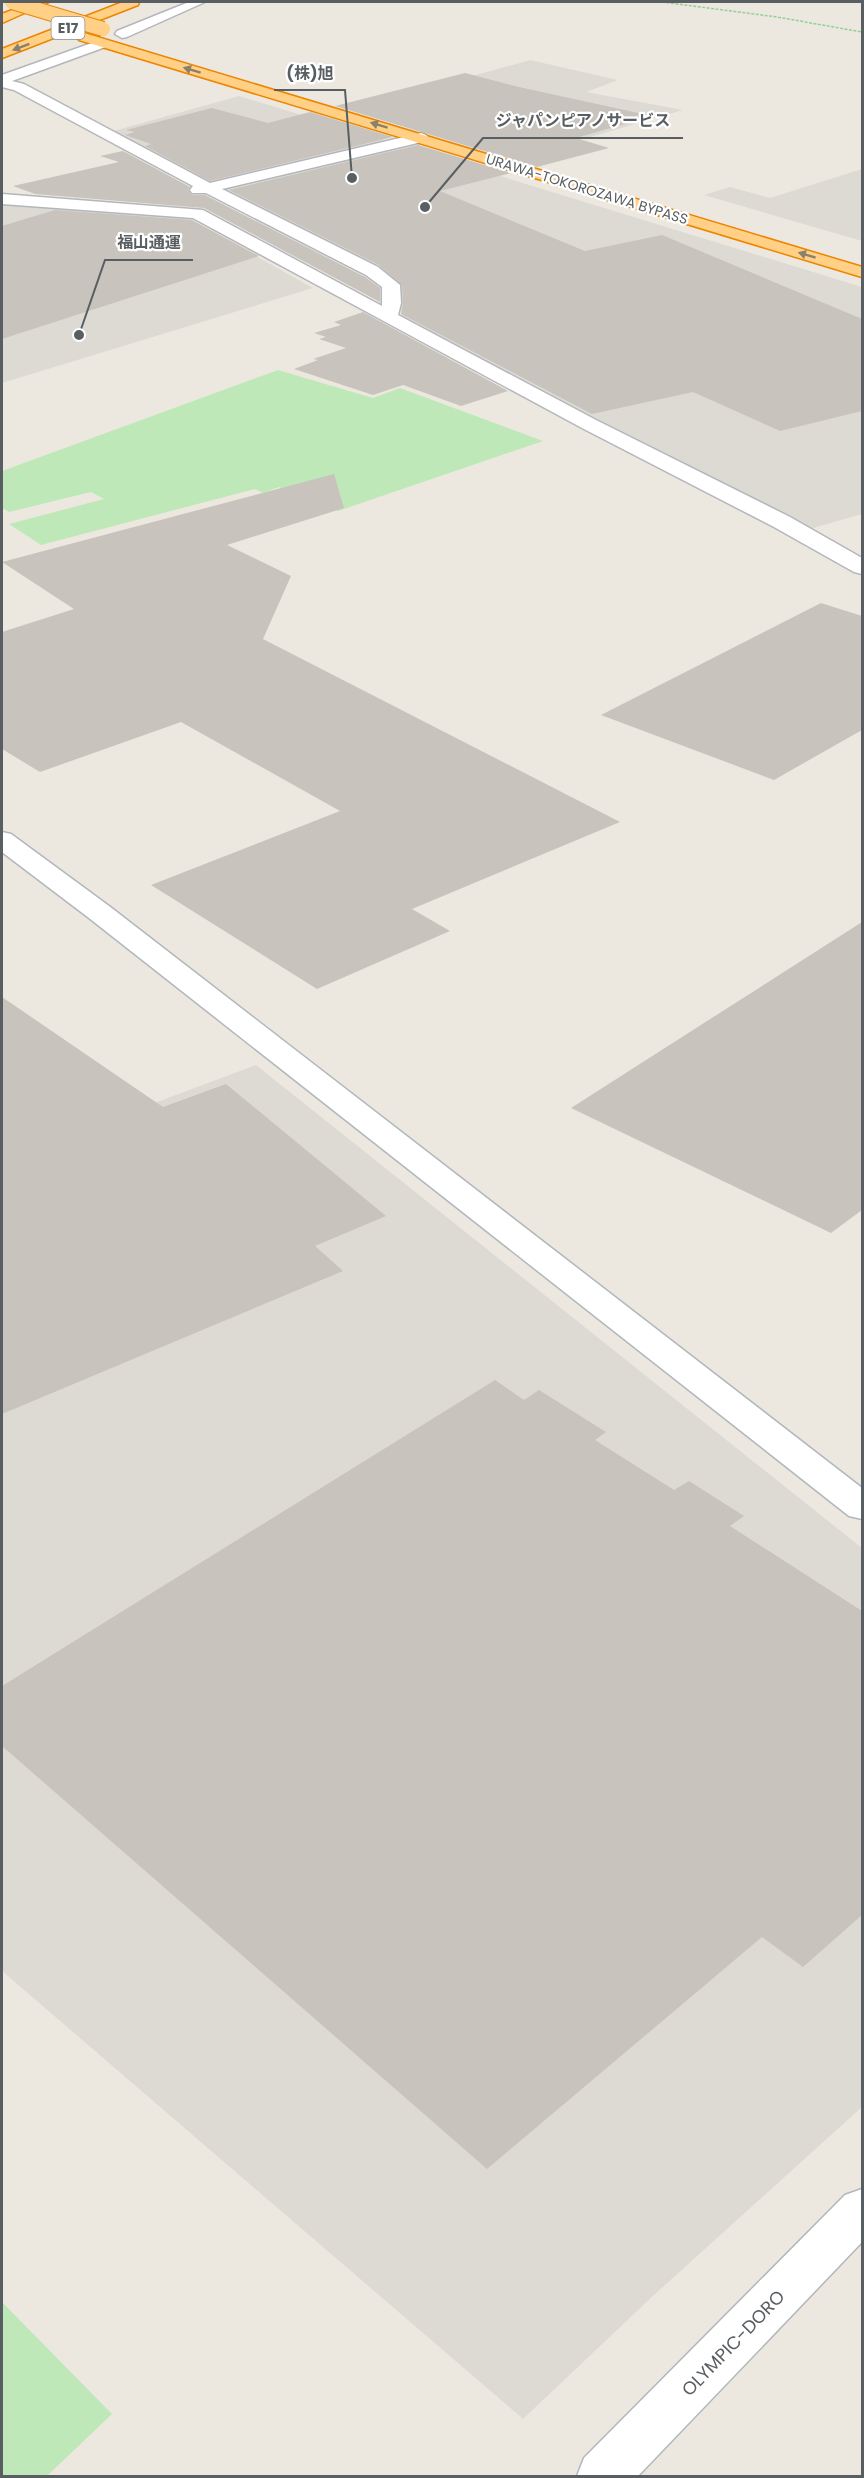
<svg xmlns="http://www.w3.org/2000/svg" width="864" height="2478" font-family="Poppins,'Noto Sans JP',sans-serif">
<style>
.industrial{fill:#dddad4}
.green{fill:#bfe8b9}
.building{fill:#c8c3bc}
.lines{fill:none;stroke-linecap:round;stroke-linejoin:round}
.street-casing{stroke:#b3b7bc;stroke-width:3}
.secondary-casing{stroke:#b1b7bc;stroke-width:3}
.highway-casing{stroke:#ed8500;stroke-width:3}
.path{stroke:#94ce9c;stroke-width:1.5;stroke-dasharray:3 1.5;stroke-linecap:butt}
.street{fill:#fff;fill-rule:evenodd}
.secondary{fill:#fff;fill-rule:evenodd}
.highway{fill:#ffd085;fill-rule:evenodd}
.highway-bridge-casing{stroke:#ed8500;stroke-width:16;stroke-linecap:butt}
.highway-bridge{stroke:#ffd085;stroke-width:14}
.oneway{fill:#8a806c}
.labels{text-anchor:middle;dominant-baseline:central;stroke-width:4.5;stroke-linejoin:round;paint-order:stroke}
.shield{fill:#fff;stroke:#8a8e91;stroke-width:1.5}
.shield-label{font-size:14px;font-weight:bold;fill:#585e62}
.far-street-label{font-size:14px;fill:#585e62;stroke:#fff}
.near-street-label{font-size:18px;fill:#585e62;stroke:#fff}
.leader{fill:none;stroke:#585e62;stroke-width:2}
.callout-dot{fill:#585e62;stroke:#fff;stroke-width:2}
.callout-label{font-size:16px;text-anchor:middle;font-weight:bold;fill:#585e62;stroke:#fff;stroke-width:4.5;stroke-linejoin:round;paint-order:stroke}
</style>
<rect width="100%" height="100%" fill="#ede8df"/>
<path class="industrial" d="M530,60L618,80L586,92L683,110L587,138L485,115L383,101Z
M239,96L387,141L208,182L110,132Z
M409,148L862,287V514L810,529L501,370L402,316L398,286L400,281L224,191V187L338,160Z
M862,169V241L704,195L730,187L770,198Z
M2,203L186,217L313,288L2,383Z
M256,1065L862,1548V2107L654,2295L523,2419L2,1971V1160Z"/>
<path class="green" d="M278,370L373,398L400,388L543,441L338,511L279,487L263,493L255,489L41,545L9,524L104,499L91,492L9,512L2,508V471Z
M2,2302L112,2414L47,2476H2Z"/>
<path class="building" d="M465,73L519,87L652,116L576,138L609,148L537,167L335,106Z
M212,108L268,123L310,112L393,137L210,181L145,146L151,144L125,135L135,132L126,130Z
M418,145L511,173L440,191L585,251L662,235L862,319V411L780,431L693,392L592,414L401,314L403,303L402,285L379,265L229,190Z
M123,151L190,187L188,190L192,195H205L365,277L380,288V302L204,208L35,194L13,186L119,162L100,156Z
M55,210L192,220L259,256L2,339V226Z
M363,312L508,391L461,406L403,385L373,395L294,369L318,360L313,359L346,348L319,339L326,337L314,333L341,325L334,322Z
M334,474L344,508L227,545L291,576L263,639L620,822L412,909L450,931L317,989L151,885L340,811L181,722L40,772L2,749V632L74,609L2,562Z
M821,603L862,616V730L774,780L601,715Z
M862,922V1210L831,1233L571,1108Z
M2,997L163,1107L226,1084L386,1216L315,1246L343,1271L2,1414Z
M495,1380L524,1400L539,1390L606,1432L595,1440L674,1490L689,1481L744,1516L730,1526L862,1611V1915L803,1967L762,1937L487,2169L2,1746V1686Z"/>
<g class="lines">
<g class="street-casing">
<path id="street" d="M189,2H205L127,37L122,38L115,34L117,31Z
M103,39L110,43L108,46L12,81L24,84L210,183L421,133L426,135L429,138L426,141L222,189L378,267L400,285L401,303L398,315L596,420L790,517L862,558V574L854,572L774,527L582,428L193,218L2,204V194L203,210L382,306V287L366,275L206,193H192L190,190L193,186L14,90L2,87V75Z"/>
</g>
<g class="secondary-casing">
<path id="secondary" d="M2,832L11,834L109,906L862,1488V1519L849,1516L89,918L2,852Z
M862,2189V2242L638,2476H577L584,2458L845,2195Z"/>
</g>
<g class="highway-casing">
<path id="highway" d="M33,2H49L2,23V14Z
M123,2H139L138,5L2,58V49Z
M84,33L862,267V277L79,40L77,37L79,34Z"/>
</g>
<path class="path" d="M662,2L777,17L862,32"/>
<use href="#street" class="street"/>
<use href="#secondary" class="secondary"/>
<use href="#highway" class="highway"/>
<g class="highway-bridge-casing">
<path id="highway-bridge" d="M12,2L103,29"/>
</g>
<use href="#highway-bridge" class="highway-bridge"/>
</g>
<defs><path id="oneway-solid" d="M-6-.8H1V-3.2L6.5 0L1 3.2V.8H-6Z" transform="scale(1.5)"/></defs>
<g class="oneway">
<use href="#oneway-solid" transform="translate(21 47) rotate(159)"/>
<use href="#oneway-solid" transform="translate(192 70) rotate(-163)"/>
<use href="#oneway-solid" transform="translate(379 125) rotate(-163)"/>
<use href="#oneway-solid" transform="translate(807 255) rotate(-163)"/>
</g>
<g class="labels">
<rect class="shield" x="51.5" y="17" width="33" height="22" rx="4.5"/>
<g class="shield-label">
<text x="68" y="28">E17</text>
</g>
<g class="far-street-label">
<text transform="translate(587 189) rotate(17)">URAWA-TOKOROZAWA BYPASS</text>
</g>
<g class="near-street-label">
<text transform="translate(733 2343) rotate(-46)">OLYMPIC-DORO</text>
</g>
</g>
<path class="leader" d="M352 178L345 90H274M425 207L483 138H683M79 335L105 260H193"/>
<g class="callout-dot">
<circle cx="352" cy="178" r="6"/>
<circle cx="425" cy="207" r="6"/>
<circle cx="79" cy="335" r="6"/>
</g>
<g class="callout-label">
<text x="310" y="79">(株)旭</text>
<text x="583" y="126">ジャパンピアノサービス</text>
<text x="149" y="248">福山通運</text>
</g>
<rect width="864" height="2478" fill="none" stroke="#585e62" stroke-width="6"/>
</svg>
